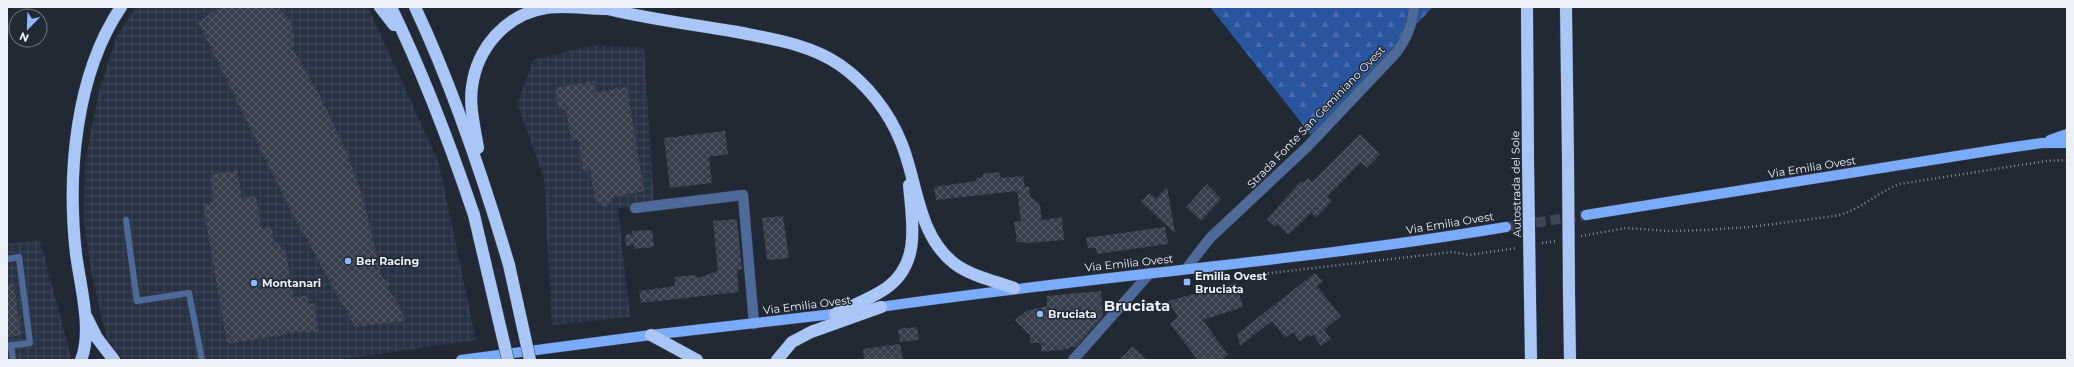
<svg xmlns="http://www.w3.org/2000/svg" width="2074" height="367" font-family="Montserrat,sans-serif">
<style>
.industrial{fill:url(#industrial-grid)}
.forest{fill:url(#forest-firs)}
.building{fill:url(#building-cross-hatch)}
.lines{fill:none;stroke-linecap:round;stroke-linejoin:round}
.primary-tunnel{stroke:#3f4752;stroke-width:10;stroke-dasharray:10 5;stroke-linecap:butt}
.lane-casing{stroke:#3d4550;stroke-width:7}
.street-casing{stroke:#3d4550;stroke-width:11}
.primary-casing{stroke:#3d4550;stroke-width:11}
.highway-casing{stroke:#3d4550;stroke-width:13}
.path{stroke:#898f99;stroke-width:2.5;stroke-dasharray:1 3;stroke-linecap:butt}
.lane{stroke:#4d6a9b;stroke-width:6}
.street{stroke:#4d6a9b;stroke-width:10}
.primary{stroke:#7babfc;stroke-width:10}
.highway{stroke:#a9c6f6;stroke-width:12}
.highway-bridge-casing{stroke:#3d4550;stroke-width:13;stroke-linecap:butt}
.highway-bridge{stroke:#a9c6f6;stroke-width:12}
.poi-dot{fill:#8fb8fd;stroke:#212935;stroke-width:1.5}
.labels{text-anchor:middle;dominant-baseline:central;stroke-width:3;stroke-linejoin:round;paint-order:stroke}
.street-label{font-size:11px;fill:#ebf0f8;stroke:#212935}
.poi-label{font-size:11px;font-weight:bold;fill:#ebf0f8;stroke:#212935;text-anchor:start}
.district-label{font-size:15px;font-weight:bold;fill:#ebf0f8;stroke:#212935}
</style>
<defs>
<pattern id="industrial-grid" width="8" height="8" patternUnits="userSpaceOnUse"><rect width="8" height="8" fill="#273244"/><path d="M0 4h8M4 0v8" fill="none" stroke="#3c4656"/></pattern>
<pattern id="forest-firs" width="22" height="20" patternUnits="userSpaceOnUse"><rect width="22" height="20" fill="#29549e"/><path d="M5 1l3.5 6h-7zM16 11l3.5 6h-7z" fill="#486dac"/></pattern>
<pattern id="building-cross-hatch" width="8" height="8" patternUnits="userSpaceOnUse"><rect width="8" height="8" fill="#373f4d"/><path d="M0 0l8 8M0 8l8-8" fill="none" stroke="#545b67"/></pattern>
</defs>
<rect width="100%" height="100%" fill="#212935"/>
<path class="industrial" d="M136,7H368L439,163L476,340L337,360H124L107,340L92,276L84,221L85,163L98,95L117,36Z
M594,45L644,48L654,203L618,208L630,317L552,325L544,178L517,104L533,60Z
M40,240L71,357L70,360H7V244Z"/>
<path class="forest" d="M1210,7H1433L1311,135Z"/>
<path class="building" d="M220,7H278L290,20L294,34V51L320,96L348,155L364,201L382,278L389,282V290L399,305L405,321L355,327L292,213L198,22Z
M594,81L595,92L627,87L644,191L614,197L606,208L595,200L590,170L583,171L578,139L571,140L566,109L559,110L555,88Z
M725,131L728,154L709,157L712,183L670,188L664,138Z
M1360,134L1380,154L1367,168L1361,162L1327,197L1332,201L1316,218L1311,213L1288,235L1278,224L1275,227L1267,219L1283,201L1301,181L1303,183L1308,178L1312,182Z
M237,170L242,198L256,196L261,228L272,226L274,243L280,242L281,250L285,248L294,298L307,295L309,304L314,303L319,332L307,333V331L227,344L203,204L214,202L210,175Z
M999,172L1000,178L1023,176L1025,187H1029L1030,196L1040,205L1042,220L1062,217L1064,240L1029,243L1017,242L1014,222L1021,221L1017,191L936,200L934,187L976,181V178L983,177V174Z
M1207,184L1221,199L1201,221L1186,207Z
M1167,187L1175,233L1141,202L1149,193L1156,199Z
M783,216L789,258L767,260L762,218Z
M737,219L742,269L737,270L739,292L641,303L639,291L675,286L674,277L696,275L697,278L718,271L713,221Z
M1165,227L1168,244L1097,254L1096,248H1088L1086,238Z
M652,230L654,247L634,249V245L626,246L625,235L633,234L632,231Z
M1315,273L1323,282L1317,286L1341,316L1324,330L1331,339L1321,346L1313,334L1310,337L1308,335L1300,341L1293,332L1285,338L1272,321L1240,346L1237,334Z
M1236,283L1243,307L1203,320L1228,355L1221,360H1198L1170,324L1178,317L1168,301Z
M7,284H14L21,335L7,337Z
M1101,291L1103,316L1076,347H1069V349L1041,352V343H1030V336L1015,320L1026,311L1047,306V296Z
M917,327L919,340L900,342L898,329Z
M900,344L903,360H864L863,349Z
M1133,346L1147,360H1119Z"/>
<g class="lines">
<path class="primary-tunnel" d="M1506,227L1586,215"/>
<g class="lane-casing">
<path id="lane" d="M126,220L137,301L189,293L202,360
M7,259L19,257L30,343L7,346
M11,345L13,360"/>
</g>
<g class="street-casing">
<path id="street" d="M635,208L743,195L754,324
M1186,269L1210,238L1307,147L1396,53C1407,38 1412,26 1414,7
M1073,360L1150,273"/>
</g>
<g class="primary-casing">
<path id="primary" d="M2050,140L2067,134
M1586,215L2007,148L2042,143H2067
M873,308C1084,277 1296,262 1506,227
M461,360L651,335L842,313"/>
</g>
<g class="highway-casing">
<path id="highway" d="M380,7L394,25
M391,7C424,75 450,144 474,215
M415,7C454,90 483,177 509,265
M600,7C645,19 692,24 737,32C772,39 810,44 840,65C867,84 889,112 901,142C918,183 917,235 955,264C971,276 995,281 1014,288
M1527,7L1528,161
M1566,7L1568,159
M478,148C475,129 469,106 472,87C477,48 506,14 546,8C566,5 588,9 608,9
M1569,293L1570,360
M1530,298L1531,360
M835,314C852,305 874,298 889,286C921,261 912,220 909,185
M86,316L97,338L114,360
M651,335L697,360
M81,360C93,331 80,285 76,254C67,175 75,75 121,7
M777,360L792,342L811,332L881,307"/>
</g>
<path class="path" d="M1581,236L1626,228L1669,231L1704,230L1750,227L1835,216C1860,211 1877,192 1900,184L2046,161L2067,160
M1542,243L1557,241
M1236,277L1452,252L1469,255L1517,248"/>
<use href="#lane" class="lane"/>
<use href="#street" class="street"/>
<use href="#primary" class="primary"/>
<use href="#highway" class="highway"/>
<g class="highway-bridge-casing">
<path id="highway-bridge" d="M1568,159L1569,293
M1528,161L1530,298
M474,215L508,360
M509,265L530,360"/>
</g>
<use href="#highway-bridge" class="highway-bridge"/>
</g>
<g class="poi-dot">
<circle cx="348" cy="261" r="4"/>
<rect x="1183" y="278" width="8" height="8" rx="2"/>
<circle cx="254" cy="283" r="4"/>
<circle cx="1040" cy="314" r="4"/>
</g>
<g class="labels">
<g class="street-label">
<text transform="translate(1316 117) rotate(-46)">Strada Fonte San Geminiano Ovest</text>
<text transform="translate(1812 167) rotate(-9)">Via Emilia Ovest</text>
<text transform="translate(1516 184) rotate(-91)">Autostrada del Sole</text>
<text transform="translate(1450 223) rotate(-9)">Via Emilia Ovest</text>
<text transform="translate(1129 263) rotate(-6)">Via Emilia Ovest</text>
<text transform="translate(807 305) rotate(-7)">Via Emilia Ovest</text>
</g>
<g class="poi-label">
<text x="356" y="261">Ber Racing</text>
<text x="1195" y="276">Emilia Ovest<tspan x="1195" dy="13">Bruciata</tspan></text>
<text x="262" y="283">Montanari</text>
<text x="1048" y="314">Bruciata</text>
</g>
<g class="district-label">
<text x="1137" y="305">Bruciata</text>
</g>
</g>
<rect width="2074" height="367" fill="none" stroke="#ebf0f8" stroke-width="16"/>
<g transform="translate(28 28) rotate(203)"><circle r="19" fill="#212935" stroke="#727983"/>
<path d="M0-3L7 15L0 10L-7 15Z" fill="#8fb8fd"/>
<text y="-6" font-size="11" font-weight="bold" text-anchor="middle" fill="#ebf0f8">N</text>
</g>
</svg>
